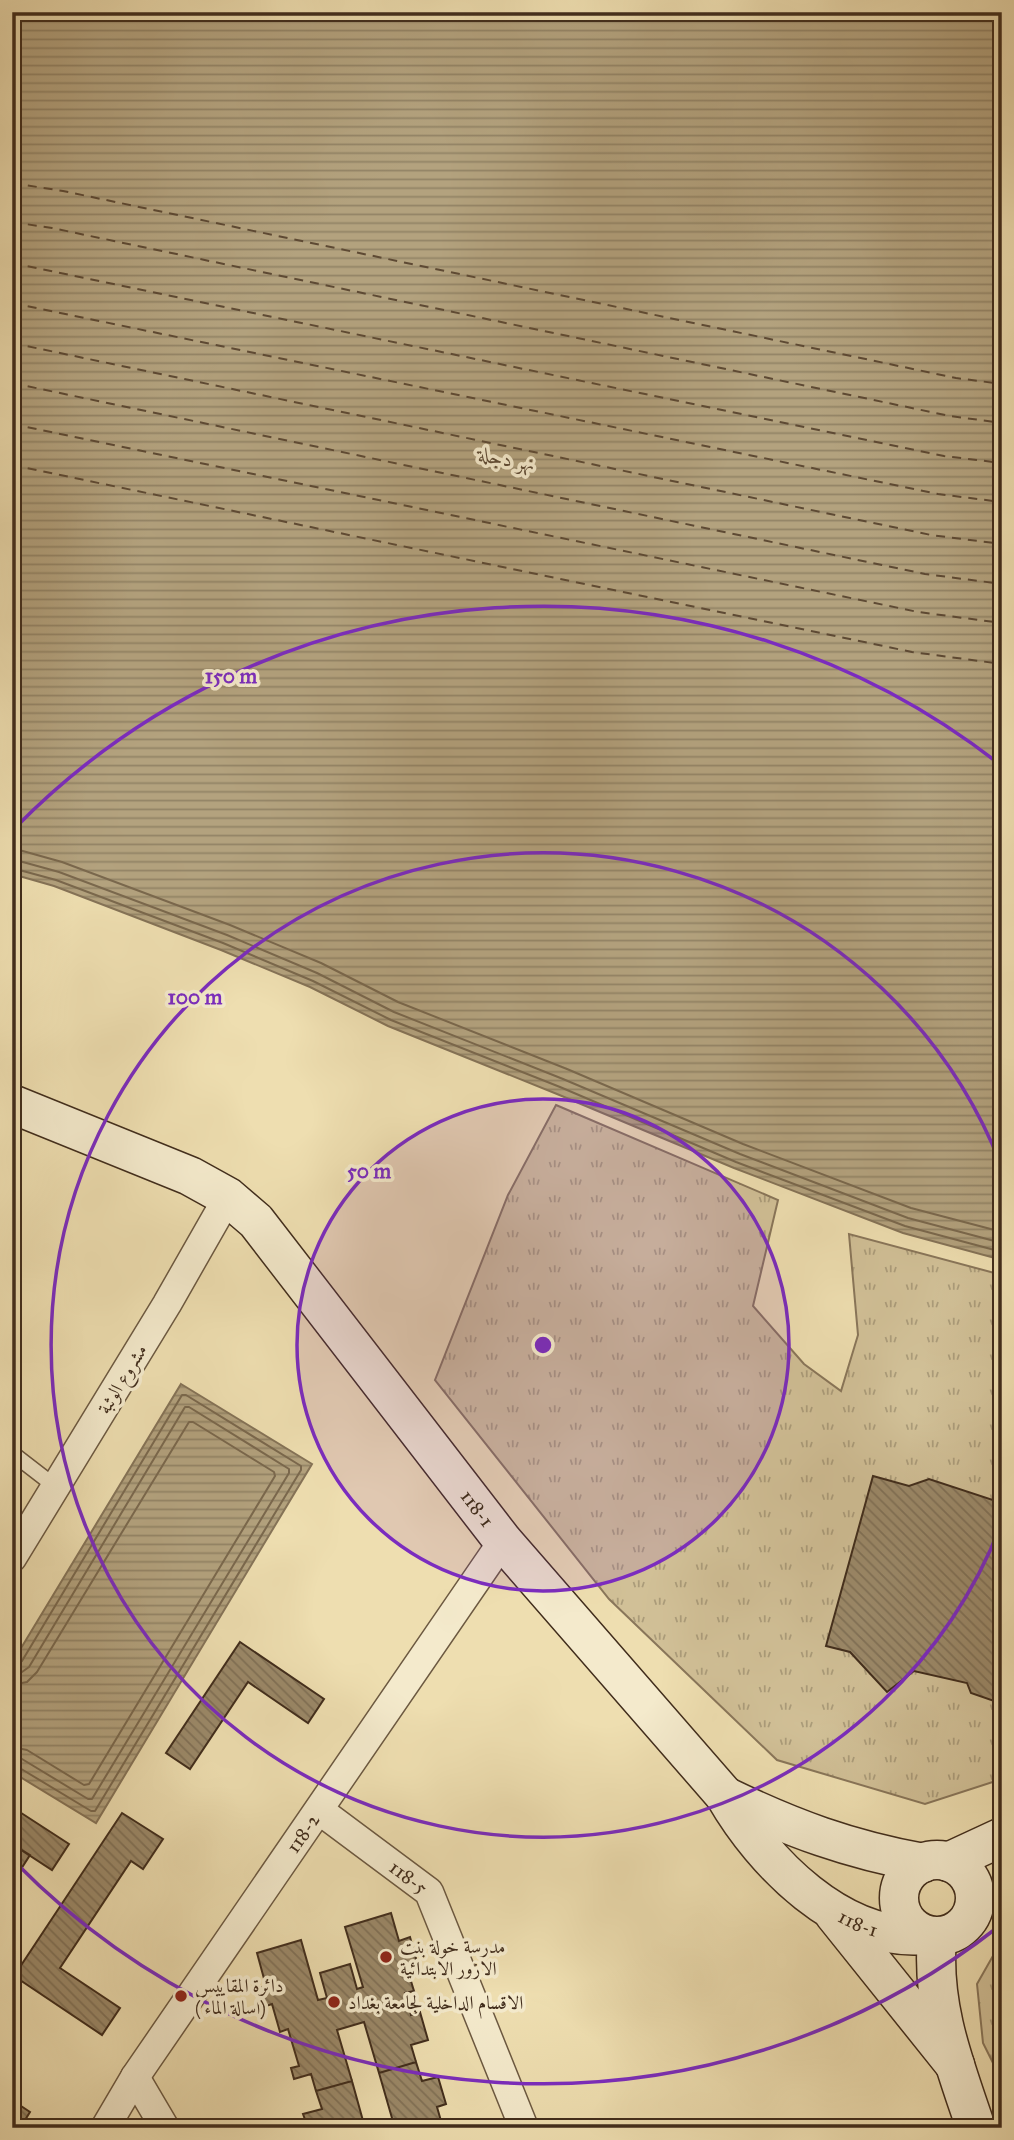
<svg xmlns="http://www.w3.org/2000/svg" width="1014" height="2140" font-family="'IM FELL Great Primer',Amiri,serif">
<style>
.grass{fill:url(#grass-tufts);stroke:#89765a;stroke-width:2}
.water{fill:url(#water-rules);stroke:#857357;stroke-width:2}
.lines{fill:none;stroke-linecap:round;stroke-linejoin:round}
.shore{stroke:#7a684d;stroke-width:2}
.ferry{stroke:#5e4a34;stroke-width:2;stroke-dasharray:9 7;stroke-linecap:butt}
.building{fill:url(#building-back-hatch);stroke:#412d1c;stroke-width:2}
.lane-casing{stroke:#6c5941;stroke-width:17}
.street-casing{stroke:#6c5941;stroke-width:31}
.secondary-casing{stroke:#412d1c;stroke-width:41}
.lane{stroke:#f4eacc;stroke-width:14}
.street{stroke:#f4eacc;stroke-width:28}
.secondary{stroke:#f4eacc;stroke-width:38}
.ring{fill:none;stroke:#7b2cbf;stroke-width:3.5}
.poi-dot{fill:#8f2418;stroke:#f4eacc;stroke-width:2.5}
.labels{text-anchor:middle;dominant-baseline:central;stroke-width:7;stroke-linejoin:round;paint-order:stroke}
.street-label{font-size:19px;fill:#412d1c;stroke:#f4eacc}
.poi-label{font-size:19px;fill:#412d1c;stroke:#f4eacc;text-anchor:start}
.water-label{font-size:21px;font-style:italic;fill:#5e4a34;stroke:#f4eacc}
.centre{fill:#7b2cbf;stroke:#f4eacc;stroke-width:3.5}
.ring-label{font-size:21px;text-anchor:middle;font-weight:bold;fill:#7b2cbf;stroke:#f4eacc;stroke-width:7;stroke-linejoin:round;paint-order:stroke}
</style>
<defs>
<pattern id="grass-tufts" width="24" height="20" patternUnits="userSpaceOnUse" patternTransform="scale(1.75)"><rect width="24" height="20" fill="#d1c097"/><path d="M3 7l-1-3M5 7V3M7 7l1-3M15 17l-1-3M17 17v-4M19 17l1-3" fill="none" stroke="#ab9c7a"/></pattern>
<pattern id="water-rules" width="6" height="5" patternUnits="userSpaceOnUse" patternTransform="scale(1.75)"><rect width="6" height="5" fill="#b3a27e"/><path d="M0 2.5h6" fill="none" stroke="#938466"/></pattern>
<pattern id="building-back-hatch" width="6" height="6" patternUnits="userSpaceOnUse" patternTransform="scale(1.75)"><rect width="6" height="6" fill="#9b8969"/><path d="M-1 5l2 2M0 0l6 6M5-1l2 2" fill="none" stroke="#807056"/></pattern>
</defs>
<rect width="100%" height="100%" fill="#eedeb0"/>
<filter id="stains"><feTurbulence type="fractalNoise" baseFrequency=".00286" numOctaves="4"/><feColorMatrix values="0 0 0 0 .2 0 0 0 0 .09 0 0 0 0 .02 0 0 0 .5 -.17"/></filter>
<radialGradient id="worn" r=".72"><stop offset=".6" stop-color="#630" stop-opacity="0"/><stop offset="1" stop-color="#630" stop-opacity=".3"/></radialGradient>
<path class="grass" d="M556,1105L778,1200L753,1306L804,1364L841,1391L858,1335L849,1234L1002,1275V1779L925,1804L777,1760L609,1599L435,1380L508,1195Z
M1002,1940V2081L983,2043L977,1984Z"/>
<path class="water" d="M12,12H1002V1260L903,1233L734,1168L557,1094L388,1026L310,987L221,950L54,886L12,874Z
M181,1384L312,1464L96,1823L12,1772V1663Z"/>
<g class="lines">
<path class="shore" d="M12,848L62,862L230,925L321,963L398,1002L567,1069L743,1144L911,1208L1002,1232
M12,859L59,872L227,935L317,973L394,1012L563,1079L740,1154L908,1218L1002,1243
M12,868L56,880L223,943L313,981L391,1020L560,1087L736,1162L905,1226L1002,1252
M12,1665L22,1661L182,1395H186L301,1466V1470L95,1811H91L18,1767L12,1766
M12,1674L22,1672L29,1667L185,1407H189L289,1469V1473L92,1799H88L22,1759L12,1757
M12,1685L27,1682L37,1672L189,1422H193L274,1472L275,1476L89,1784L84,1785L27,1750L12,1747"/>
<path class="ferry" d="M12,183L63,191L956,378L1002,384
M12,222L52,228L950,416L1002,423
M12,263L944,456L1002,463
M12,303L938,494L1002,502
M12,343L931,535L1002,544
M12,383L925,574L1002,584
M12,424L918,612L1002,623
M12,465L912,652L1002,664"/>
</g>
<path class="building" d="M873,1476L909,1486L929,1479L993,1500L1002,1514V1670L994,1701L971,1693L967,1683L914,1671L887,1692L850,1652L826,1646Z
M240,1642L324,1699L308,1723L248,1682L190,1769L166,1753Z
M12,1807L69,1844L52,1870L12,1844Z
M122,1813L163,1839L143,1869L131,1861L60,1968L120,2008L102,2035L14,1976Z
M12,1844L30,1855L12,1883Z
M391,1913L399,1941L410,1937L417,1962L406,1965L414,1991L405,1993L411,2015L420,2012L428,2040L411,2045L416,2062L379,2073L364,2022L337,2030L352,2081L316,2091L311,2074L294,2079L291,2068L299,2066L288,2029L280,2032L272,2004L263,2007L257,1989L266,1986L257,1953L301,1940L318,2000L327,1998L320,1973L350,1964L357,1989L363,1987L345,1927Z
M416,2062L422,2081L438,2077L446,2104L437,2107L443,2128H385L394,2125L379,2073Z
M352,2081L365,2128H317L315,2122L307,2125L303,2114L322,2109L316,2091Z
M12,2100L30,2112L20,2128H12Z"/>
<g class="lines">
<g class="lane-casing">
<path id="lane" d="M12,1453L56,1487"/>
</g>
<g class="street-casing">
<g id="street">
<path d="M12,1558L167,1304L228,1197"/>
<path id="s1" d="M319,1810L429,1892L524,2128"/>
<path d="M135,2077L165,2128"/>
<path id="s2" d="M105,2128L135,2077L503,1541"/>
</g>
</g>
<g class="secondary-casing">
<g id="secondary">
<path id="s3" d="M12,1104L190,1176L228,1197L256,1221L503,1541L725,1796C763,1862 841,1942 924,1935"/>
<path d="M725,1796C793,1829 848,1849 923,1863"/>
<circle cx="937" cy="1898" r="38"/>
<path d="M948,1862L1002,1837"/>
<path d="M834,1914L955,2065"/>
<path d="M937,1937C931,2006 954,2063 976,2128"/>
</g>
</g>
<use href="#lane" class="lane"/>
<use href="#street" class="street"/>
<use href="#secondary" class="secondary"/>
</g>
<circle cx="543" cy="1345" r="246" fill="#7b2cbf" fill-opacity=".12"/>
<g class="ring">
<circle cx="543" cy="1345" r="246"/>
<path d="M1001 1525A492 492 0 1 1 1001 1165"/>
<path d="M998 1927A739 739 0 0 1 16 1863M16 827A739 739 0 0 1 998 763"/>
</g>
<g class="poi-dot">
<circle cx="386" cy="1957" r="7"/>
<circle cx="181" cy="1996" r="7"/>
<circle cx="334" cy="2002" r="7"/>
</g>
<g class="labels">
<g class="street-label">
<text transform="translate(122 1379) rotate(-59)">مشروع الوثبة</text>
<text stroke="none"><textPath href="#s3" startOffset="635">118-1</textPath></text>
<text stroke="none"><textPath href="#s2" startOffset="355">118-2</textPath></text>
<text stroke="none"><textPath href="#s1" startOffset="112">118-5</textPath></text>
<text stroke="none"><textPath href="#s3" startOffset="1202">118-1</textPath></text>
</g>
<g class="poi-label">
<text x="400" y="1946">مدرسة خولة بنت<tspan x="400" dy="22">الازور الابتدائية</tspan></text>
<text x="195" y="1985">دائرة المقاييس<tspan x="195" dy="22">( اسالة الماء)</tspan></text>
<text x="348" y="2002">الاقسام الداخلية لجامعة بغداد</text>
</g>
<g class="water-label">
<text transform="translate(507 459) rotate(10)">نهر دجلة</text>
</g>
</g>
<circle cx="543" cy="1345" r="10" class="centre"/>
<g class="ring-label">
<text x="231" y="683">150 m</text>
<text x="195" y="1004">100 m</text>
<text x="369" y="1178">50 m</text>
</g>
<rect width="1014" height="2140" fill="none" stroke="#eedeb0" stroke-width="42"/>
<rect x="14" y="14" width="986" height="2112" fill="none" stroke="#412d1c" stroke-width="3.5"/>
<rect x="21" y="21" width="972" height="2098" fill="none" stroke="#412d1c" stroke-width="2"/>
<rect width="100%" height="100%" filter="url(#stains)"/>
<rect width="100%" height="100%" fill="url(#worn)"/>
</svg>
